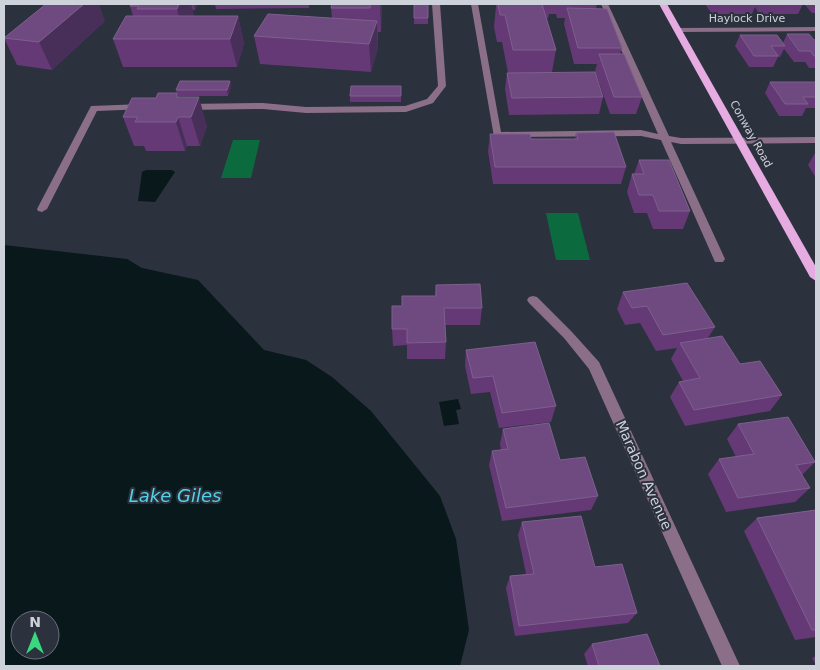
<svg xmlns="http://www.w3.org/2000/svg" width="820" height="670" font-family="'DejaVu Sans',sans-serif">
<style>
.green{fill:#0b6b3f}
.water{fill:#08181b;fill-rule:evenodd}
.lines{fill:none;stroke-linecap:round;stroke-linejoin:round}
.minor{fill:#8b6f89;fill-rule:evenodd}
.major{fill:#e6abe1;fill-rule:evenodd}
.wall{fill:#643975}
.shaded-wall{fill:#482f5a}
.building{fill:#6f4a80;stroke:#7e5f8e}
.labels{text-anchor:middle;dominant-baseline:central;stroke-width:4;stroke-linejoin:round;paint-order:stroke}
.far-street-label{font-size:11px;fill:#cdd1d9;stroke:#2b313d}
.street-label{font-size:14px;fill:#cdd1d9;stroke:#2b313d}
.near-water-label{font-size:18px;font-style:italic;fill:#51d2e9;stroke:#2b313d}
</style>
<rect width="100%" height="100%" fill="#2b313d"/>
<path class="green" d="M233,140H260L251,178H221Z
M546,213H578L590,260H556Z"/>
<path class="water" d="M146,170H172L175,172L155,202L138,201L142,172Z
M4,245L127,259L142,268L198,280L264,350L306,360L332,377L371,411L440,496L456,539L469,630L460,666H4ZM20,620H50V650H20Z
M458,399L461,409L456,410L459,424L444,426L439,402Z"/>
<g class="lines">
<path class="minor" d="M432,4H440L446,86L433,103L406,112L306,113L263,109L185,110L181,107L185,104L263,103L306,107L405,106L427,99L438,86Z
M471,4H478L501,132L641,130L658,134L601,4H608L669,136L681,138L816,137V143L681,144L671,142L725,259L723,262H715L661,140L641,136L494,137Z
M816,27V31L678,32L674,30L678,28Z
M143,104L147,107L146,109L97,111L47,209L42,212L38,211L37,209L91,106Z
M533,296L537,297L572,332L599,362L740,666H722L589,369L564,338L529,303L527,300L529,297Z"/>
<path class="major" d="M659,4H667L816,267V281L810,277Z"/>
</g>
<path class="wall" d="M131,4H198L195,10H192L194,15L193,16H238L244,44L237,67H123L113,39L133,16L130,6Z
M215,4H316V5H309V8L216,9Z
M332,4H382L381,32H378V48L371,72L260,64L254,36L332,18L331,8Z
M414,4H428V24H414Z
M496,4H597L596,9L622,48L620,54L642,97L636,114H610L595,71L597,64H574L564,24L565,18H557L556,14H549L548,18H546L556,50L552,72L603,97L599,114L509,115L505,89L507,73H508L502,42H497L494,27L496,6Z
M705,4H803L798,14H759L755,7L752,14H712Z
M804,4H816V13H812Z
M105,21L52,70L17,65L4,38V37Z
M787,34L816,40V68H809L805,62H794L784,49L780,57H778L773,67H749L735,46L740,35L783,43Z
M230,81L231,87L228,96H178L207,126L200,146H187L185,151H146L144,146H134L123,117L156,98L177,93L176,90Z
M770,82L816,84V108H806L802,116H779L765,93Z
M401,86V102H350V96Z
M576,133L626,167L621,184H493L488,151L490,134L531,139H575Z
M815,153H816V178L808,165Z
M639,160L690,211L683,229H653L647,213H634L627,192L632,174H634Z
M436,285L482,308L480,325H445L446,342L445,359H407V345L393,346L392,329L402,306L435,296Z
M623,292L715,327L708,338L740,364L782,395L770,411L685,426L670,397L679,382L683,381L671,359L677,348L656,351L640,323L625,325L617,309Z
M466,350L556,406L551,422L499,428L490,392L471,394L465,366Z
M738,424L815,462L802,475L810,488L795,502L726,512L708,474L719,459L736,457L727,439Z
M503,429L560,460L598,496L591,510L502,521L489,465L492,451L501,450L500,444Z
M816,510V637L795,640L744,531L757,518Z
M522,522L595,567L637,613L628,623L515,636L506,588L510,576L526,574L518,535Z
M592,644L660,666H588L584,654Z
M816,656V665L812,658Z"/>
<path class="shaded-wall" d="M84,4H99L105,21L52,70L39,42Z
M179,4H191L194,15L184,36L177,9Z
M194,4H198L195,10Z
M380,4H382L381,32Z
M238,16L244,44L237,67L230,39Z
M377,21L378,48L371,72L369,44Z
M230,81L231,87L228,96L227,90Z
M199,97L207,126L200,146L191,117Z
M178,117L187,146L185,151L176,122Z"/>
<path class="building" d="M46,4H84L39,42L4,38Z
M131,4H179L177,9H137L139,6H130Z
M332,4H380H370V8H331Z
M414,4H428V18H414Z
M498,4H542L556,50H513L505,15H500Z
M567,8L607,9L622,48H578Z
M268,14L377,21L369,44L254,36Z
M126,16H238L230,39H113Z
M787,34H809L814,40H816V56H814L810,51H799Z
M740,35H777L785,46H771L778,56H754Z
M599,54H624L642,97H614Z
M595,72L603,97L512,98L507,73Z
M180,81H230L227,90H176Z
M770,82H815L816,84V97H803L808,104H785Z
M351,86H401V96H350Z
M158,93H177L176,97H199L191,117H178L176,122H135L138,117H123L132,98H156Z
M614,132L626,167H495L490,134H530L531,139H578L576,133Z
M639,160H669L690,211H659L653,195H639L632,174H644Z
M687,283L715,327L663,335L647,306L632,308L623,292Z
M480,284L482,308H444L446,342L407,343V329H392V306H402V296H436V285Z
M722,336L740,364L760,361L782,395L694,410L679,382L700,378L680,343Z
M535,342L556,406L502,413L493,376L473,378L466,350Z
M788,417L815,462L796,465L810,488L738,498L719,459L754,454L738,424Z
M549,423L560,460L585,457L598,496L506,508L492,451L508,449L503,429Z
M816,510V630H812L757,518Z
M581,516L595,567L622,564L637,613L519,626L510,576L534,574L522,522Z
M647,634L660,666H599L592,644Z"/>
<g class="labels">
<g class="far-street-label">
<text x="747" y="18">Haylock Drive</text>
<text transform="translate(751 134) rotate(61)">Conway Road</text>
</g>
<g class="street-label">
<text transform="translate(644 475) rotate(66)">Marabon Avenue</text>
</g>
<g class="near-water-label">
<text x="175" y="495">Lake Giles</text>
</g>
</g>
<rect width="820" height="670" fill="none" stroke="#cdd1d9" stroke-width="10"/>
<g transform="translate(35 635)"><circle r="24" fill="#2b313d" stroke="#6c717b"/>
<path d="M0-4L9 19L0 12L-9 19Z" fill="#39d87f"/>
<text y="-8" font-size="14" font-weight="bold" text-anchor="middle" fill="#cdd1d9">N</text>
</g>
</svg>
